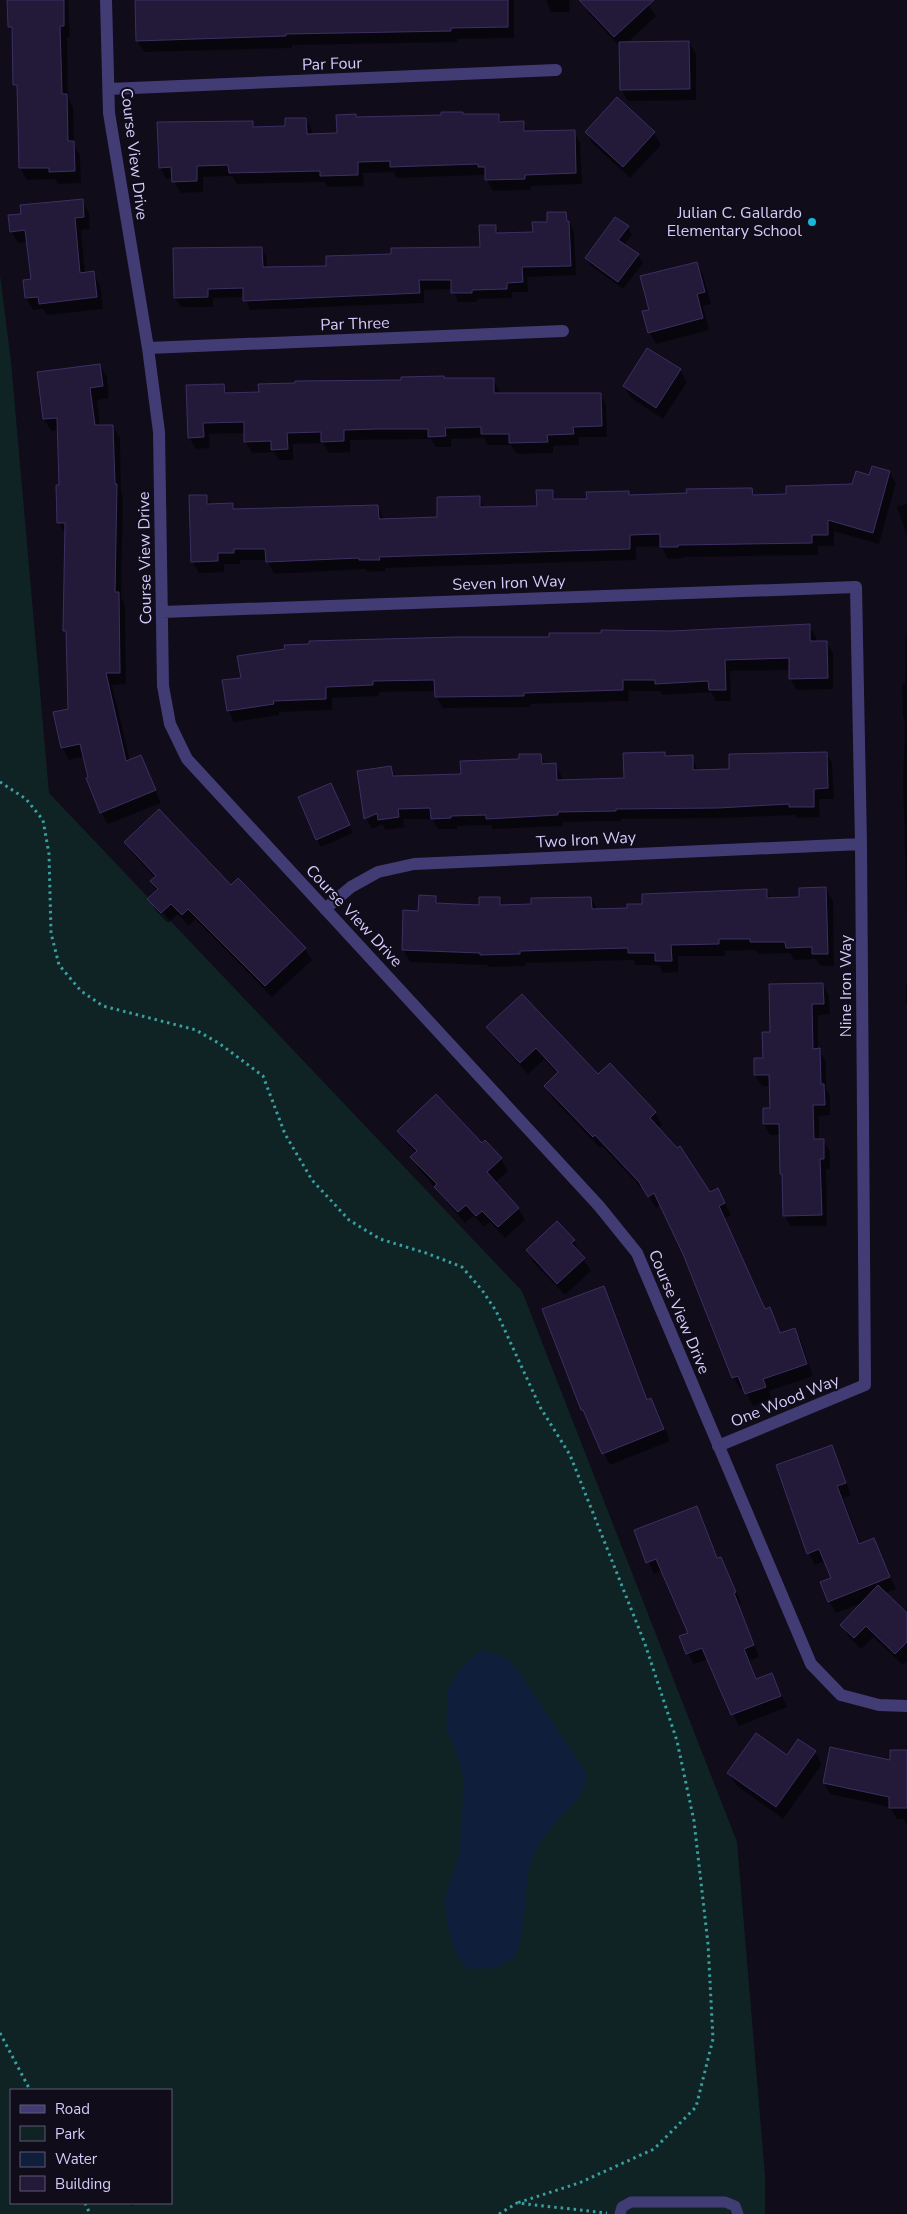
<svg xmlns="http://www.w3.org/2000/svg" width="907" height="2214" font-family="'Nunito Sans',sans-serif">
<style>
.green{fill:#102324;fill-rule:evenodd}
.water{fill:#0f1e3b}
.shadow{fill:#0007;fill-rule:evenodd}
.building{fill:#231a39;stroke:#3d2f63}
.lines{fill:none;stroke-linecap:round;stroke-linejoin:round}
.path{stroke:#38a0a1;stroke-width:3;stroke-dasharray:2.5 4;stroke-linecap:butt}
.lane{stroke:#423c75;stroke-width:11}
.street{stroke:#423c75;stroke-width:12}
.poi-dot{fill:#16b9db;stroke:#100c1a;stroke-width:2}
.labels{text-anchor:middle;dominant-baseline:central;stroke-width:4;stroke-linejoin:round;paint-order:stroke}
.street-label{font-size:16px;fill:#d4cbfa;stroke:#100c1a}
.poi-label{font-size:16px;fill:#d4cbfa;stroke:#100c1a;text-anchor:end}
</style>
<rect width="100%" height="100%" fill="#100c1a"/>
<path class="green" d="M0,275L11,362L49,793L522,1291L737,1842L765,2176V2214H0ZM11,2090H171V2203H11Z"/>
<path class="water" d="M481,1650L507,1658L519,1672L587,1774L584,1788L575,1802L559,1818L540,1843L529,1867L522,1933L515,1957L495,1968L468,1969L457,1955L449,1934L444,1900L459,1855L464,1782L456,1750L446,1730L448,1689L460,1669Z"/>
<path class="shadow" d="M9,0H68L70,37H67L68,98L73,107L74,145L80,155L81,183L58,184L55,179L27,180L20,168L18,90L15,84L13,34L9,26Z
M136,0H514V38L457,39V42L292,45V48L144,52L137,40Z
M546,0H569L570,12H551Z
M585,0H645L656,16L627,43L689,42L696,54V100L628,101L621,89L620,47L589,14L583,2Z
M617,99L654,133L661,145L630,178L593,144L586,132Z
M498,115L502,123L523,122L529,133L574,131L580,143L582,184L531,186V190L493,191L484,175L397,178L394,172L363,173L364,186L328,187L325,182L237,184L232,176L203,177V192L180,193L173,178L166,179L160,167L252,122L256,128H286L306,119L312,130V135L338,134L355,116L357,118Z
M82,201L89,213L90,229L81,230L85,273L93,272L100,285L103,309L47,315L43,309L33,310L26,298L25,281L32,280L28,242L18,243L11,231L22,215Z
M565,213L574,232L576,275L527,277L528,292H512V298L476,299L477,302H458L452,289L424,290V303L250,310L245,297L213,298V307H181L175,298L261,248L267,258V268L327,267L392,255L481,248L495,226L500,234H534Z
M628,227L632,235L624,245L638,255L643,263L623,289L591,266L586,258Z
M696,263L703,275L711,304L703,306L709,330L656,344L649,332L651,311Z
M100,365L107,377L109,398L97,400L100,426H113L120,438L121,493L123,497L121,598L125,605L126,684L112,685L130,761L141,757L161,803L108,824L101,812L85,756L69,760L62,747L70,710L67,636L64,631L65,534L58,522L60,486L59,430L51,431L44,419L38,373Z
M680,370L687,382L663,419L631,398L624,386Z
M493,379L499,390V395L600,394L606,405L607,437H579V445L553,446V453L517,454L511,445H488L484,438L451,439V447H436L431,439L350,440V452L329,453L323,443L293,444V460H279L274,452L252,453L245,441V433L209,434L210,448L196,449L189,437L224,385L229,394L445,380Z
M889,472L896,483L879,544L834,531V546H818V555L684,557V558L668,559L661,546L636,547V560L385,568V571L367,572L366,569L274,574L267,560H240V564H224V572L199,573L192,561L206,496L211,505L232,504L236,511L378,506L384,520L439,518L479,498L485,509L538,507L552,491L557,501L588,500L628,493L630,496L688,495L752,489L756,496L788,495L853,485L870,476Z
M907,504V535L897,507Z
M809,626L816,637V642H826L833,653V689L797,690L790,679V670L730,671L731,701H716L711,692L663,695L660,691H628L629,701L530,704V707L443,708L436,696V691L379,692V696L332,698V710L279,712V715L234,722L228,710L224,682L550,638Z
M906,634H907V916L903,783L905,720L903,717L902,684H905Z
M664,753L667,757H692L698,771L730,770L826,753L832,763L834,799H819L820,817L797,818L795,815L724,818L621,819V821L563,822V826L493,829L491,825L457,826V829H438L432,819H403L404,827L386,830L382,824L372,829L366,818L358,772L391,767L396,777L462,775L540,755L546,765H555L561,775L562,781L625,780ZM383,810L384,812L368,819V816Z
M335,792L353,833L321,847L317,839Z
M126,842L231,887L305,949L312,960L272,997L195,919L189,926L178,914L168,923L156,911L149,899L157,892L151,882L155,878L132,853Z
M826,889L833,901L834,966H821L816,959L794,960L790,953L758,954L756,950L725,951V956H678V972L663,973L659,965H636L633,960L526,963V966L488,967L487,965L410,962L403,949L420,912L435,897L440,905L480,906L499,898L504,906L532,905L591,899L598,910L628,909L644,905L766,890L771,899L800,898Z
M906,984H907V1004L906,1002Z
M823,985L829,996L830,1014L818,1015V1050L826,1061V1090L830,1096V1115L819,1116V1140H823L830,1151V1169H826L827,1226H791L784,1215L780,1135H770L764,1124V1109H771V1086H762L755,1075V1059H764L771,1033Z
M522,995L598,1076L610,1065L655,1113L662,1125L658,1128L710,1194L718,1190L731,1215L724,1218L765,1310L769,1309L781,1334L794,1330L801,1341L813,1376L769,1391L772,1399L753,1406L744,1388L740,1389L733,1377L684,1254L661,1204L656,1208L647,1194L602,1146L600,1148L552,1098L545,1086L558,1075L544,1059L528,1074L495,1039L488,1028Z
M399,1131L482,1145L485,1142L501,1159L508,1171L495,1183L518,1208L525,1220L505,1238L490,1222L484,1227L474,1216L465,1223L419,1169L412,1157L416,1153L406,1143Z
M574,1241L580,1254L591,1271L565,1295L534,1263L527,1251Z
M603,1287L610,1299L648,1401L651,1400L658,1412L670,1441L610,1465L582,1410Z
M831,1447L838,1459L851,1495L843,1498L861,1545L873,1540L896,1589L885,1593L907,1614V1661L903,1665L873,1637L861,1649L849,1637L842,1625L864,1602L836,1613L829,1601L832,1578L825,1561L815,1565L808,1553Z
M696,1508L718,1559L721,1558L727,1570L741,1603L739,1604L759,1657L750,1660L757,1680L772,1674L787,1707L739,1726L708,1659L694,1664L687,1653L690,1634L662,1570L654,1574L635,1531Z
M907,1751V1825L903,1819H897L890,1807L830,1794L824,1783L891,1762Z
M815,1752L822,1764L783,1819L736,1785L729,1773L787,1756Z
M129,2203H141L131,2206Z"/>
<path class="building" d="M7,0H64V26H60L62,94H67L68,141H74L75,171L49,172V168H19L17,85H13L12,27H8Z
M135,0H508V27L451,28V31L286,34V36L136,41Z
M579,0H654L614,37Z
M689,41L690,89L620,90L619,42Z
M617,97L655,132L623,167L585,132Z
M441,112H463V114H499V122L524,121V131L575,130L576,173L525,175V179L485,180V167H478V164L390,167V161L358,162V175L320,176V171L229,173L228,165L197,166V181L172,182L171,167L159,168L157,122L253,121V127L285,126V118H306L307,134L337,133L336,115L356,114V117L441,115Z
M83,199L84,217L75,218L80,273L94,271L97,297L39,304L38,297L25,298L23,280L31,279L25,230L10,232L8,215L21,214L20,205Z
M547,212H566L567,221H569L571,266L522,267L523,282L507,283V289L472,290V293H451V280H419L420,293L243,301V288L208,289V297L174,298L173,248L262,247L263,267L326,266V256L391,254V248L480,247L479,225H496V233L533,232L532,222H547Z
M615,217L629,226L618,240L639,254L618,282L585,258Z
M697,262L705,292L697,294L703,318L648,333L642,311L649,310L640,276Z
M647,348L681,369L656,408L623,386Z
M100,364L103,386L90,388L95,425H113L115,484H117L115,592H119L120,673H106L126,761L141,755L156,790L100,813L86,778L88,777L80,744L61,748L53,712L68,709L66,631H63L65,523H57L56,485H59L57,418L43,419L37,372Z
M444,376V378H494V393H601L602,426L573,427L574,434L547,435L548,442L509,443V434H481V427L445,428L446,436L428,437V429H376L344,430V441L321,442V432L287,433L288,449L271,450V441L244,442V422L203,423L204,437L188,438L186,385L224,384L225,393L259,392L258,384L295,383V381L401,380V377Z
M872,466L890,471L873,533L828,520V535H812V543L678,545V547H660V534L630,535V549L379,557L380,560H359V558L266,562L265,549H234V553H218V561L191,562L189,495H207V504L233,503V509L378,505L379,519L437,517V497L480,496V507L537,506L536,490H553V499H587L586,492L629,491V495L687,493L686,489L744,488H752L753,495L786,494V486L852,484L856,471L869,475Z
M810,624V641H827L828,678L789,679V658L725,660L726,690H709L708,681L655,684V680H623V690L524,693V696L435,697L434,680L373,681V685L326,687V699L273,701L274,704L227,711L222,680L241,678L237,656L285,649L284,645L309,644V641L458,637H549V633H601V630L672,631Z
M665,752V756L693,755V770L729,769V754L827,752L828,788L814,789V807H789V804L718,808L616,809V811L558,812V815L486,819V815L451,816V818L431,819L430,808L398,809L399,817L378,820L377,813L364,819L357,771L391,766L393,776L461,774L460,761L519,759V754H541L542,764L556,763L557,780L624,778L623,753Z
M331,783L350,825L316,840L298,797Z
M159,809L231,885L238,878L306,948L265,986L188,909L182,915L171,904L161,913L147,899L158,889L150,881L156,876L124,842Z
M826,887L828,954H812V947L786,948L785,942H750V939H719V944L671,945L672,961H655V953H628V948L520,951V954L480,955V953L402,950L403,910L418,911L419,895L436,896V903L479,905V897H500V905L531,904V898L591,897L592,909L627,908V904H642V894L767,889V898L799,897V888Z
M823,983L824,1004H812L813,1049L820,1048L821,1084H824L825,1105H813L814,1139H824V1159H820L822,1215L783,1216L782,1174H780L779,1124H763V1108H770L769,1075H754V1058H763L762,1032H770L769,984Z
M522,994L598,1074L610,1063L656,1112L650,1118L677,1148L680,1146L710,1192L718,1188L725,1203L719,1206L765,1309L770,1307L780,1333L795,1328L807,1364L763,1379L766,1387L745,1394L738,1376L732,1378L683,1254L654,1193L648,1197L639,1182L595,1135L593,1137L544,1086L558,1072L536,1048L520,1063L486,1027Z
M436,1094L482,1143L485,1140L502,1158L487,1172L519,1208L498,1227L482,1211L476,1216L466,1205L458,1212L434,1187L437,1184L410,1157L417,1151L397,1131Z
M557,1221L575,1240L571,1243L585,1258L557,1284L526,1250Z
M604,1286L647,1400L651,1398L664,1429L602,1454L583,1410H581L542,1309Z
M832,1445L846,1483L837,1486L859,1544L874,1538L890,1577L828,1602L820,1582L831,1578L819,1549L807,1554L776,1465Z
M697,1506L717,1558L721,1557L736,1592L734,1593L754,1645L744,1649L756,1679L772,1673L781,1696L731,1715L702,1648L686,1654L679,1636L688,1633L656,1559L646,1563L634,1530Z
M878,1585L907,1613V1642L895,1654L866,1626L854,1638L840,1625Z
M756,1733L787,1755L798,1739L816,1751L776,1807L727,1773Z
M830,1747L890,1760V1750H907V1808H889V1797L823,1783Z"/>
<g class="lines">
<path class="path" d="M0,782L26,799L43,820L49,854L51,933L59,965L81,991L103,1006L196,1030L220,1044L263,1076L285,1134L312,1180L349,1220L380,1239L426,1253L462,1267L482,1290L496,1311L540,1407L570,1455L645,1644L677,1741L694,1821L708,1944L713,2039L696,2107L654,2149L579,2183L517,2203
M0,2033L30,2090
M85,2203L90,2214
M499,2214L517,2203L607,2213"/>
<path class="lane" d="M620,2214L622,2207L631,2202H725L735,2206L738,2214"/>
<path class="street" d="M106,0L109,113L148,348L159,432L163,686L170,724L187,759L599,1206L637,1253L811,1664L841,1695L879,1705L907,1706
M109,89L556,70
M148,348L563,331
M162,612L856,587L861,844L865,1385L718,1446
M325,909L351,887L378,872L414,864L861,844"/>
</g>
<circle class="poi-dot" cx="812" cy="222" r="5"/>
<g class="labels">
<g class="street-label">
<text transform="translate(332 64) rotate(-2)">Par Four</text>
<text transform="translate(134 154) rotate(83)">Course View Drive</text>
<text transform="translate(355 324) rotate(-2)">Par Three</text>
<text transform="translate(145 558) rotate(-91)">Course View Drive</text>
<text transform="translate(509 583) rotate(-2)">Seven Iron Way</text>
<text transform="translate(586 840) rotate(-3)">Two Iron Way</text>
<text transform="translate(354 916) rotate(47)">Course View Drive</text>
<text transform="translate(846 986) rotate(-90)">Nine Iron Way</text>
<text transform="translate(679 1312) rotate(67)">Course View Drive</text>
<text transform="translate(785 1401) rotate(-22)">One Wood Way</text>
</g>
<g class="poi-label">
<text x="802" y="213">Julian C. Gallardo<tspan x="802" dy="18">Elementary School</tspan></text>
</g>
</g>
<rect x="10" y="2089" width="162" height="115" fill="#100c1a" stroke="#5e5874"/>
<rect x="20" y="2105" width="25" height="8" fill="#423c75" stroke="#5e5874"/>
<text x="55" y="2114" font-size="15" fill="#d4cbfa">Road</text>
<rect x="20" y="2126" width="25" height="15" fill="#102324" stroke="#5e5874"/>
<text x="55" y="2139" font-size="15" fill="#d4cbfa">Park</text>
<rect x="20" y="2152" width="25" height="15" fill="#0f1e3b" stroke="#5e5874"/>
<text x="55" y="2164" font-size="15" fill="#d4cbfa">Water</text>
<rect x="20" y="2176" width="25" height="15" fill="#231a39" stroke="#5e5874"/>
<text x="55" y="2189" font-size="15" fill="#d4cbfa">Building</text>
</svg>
